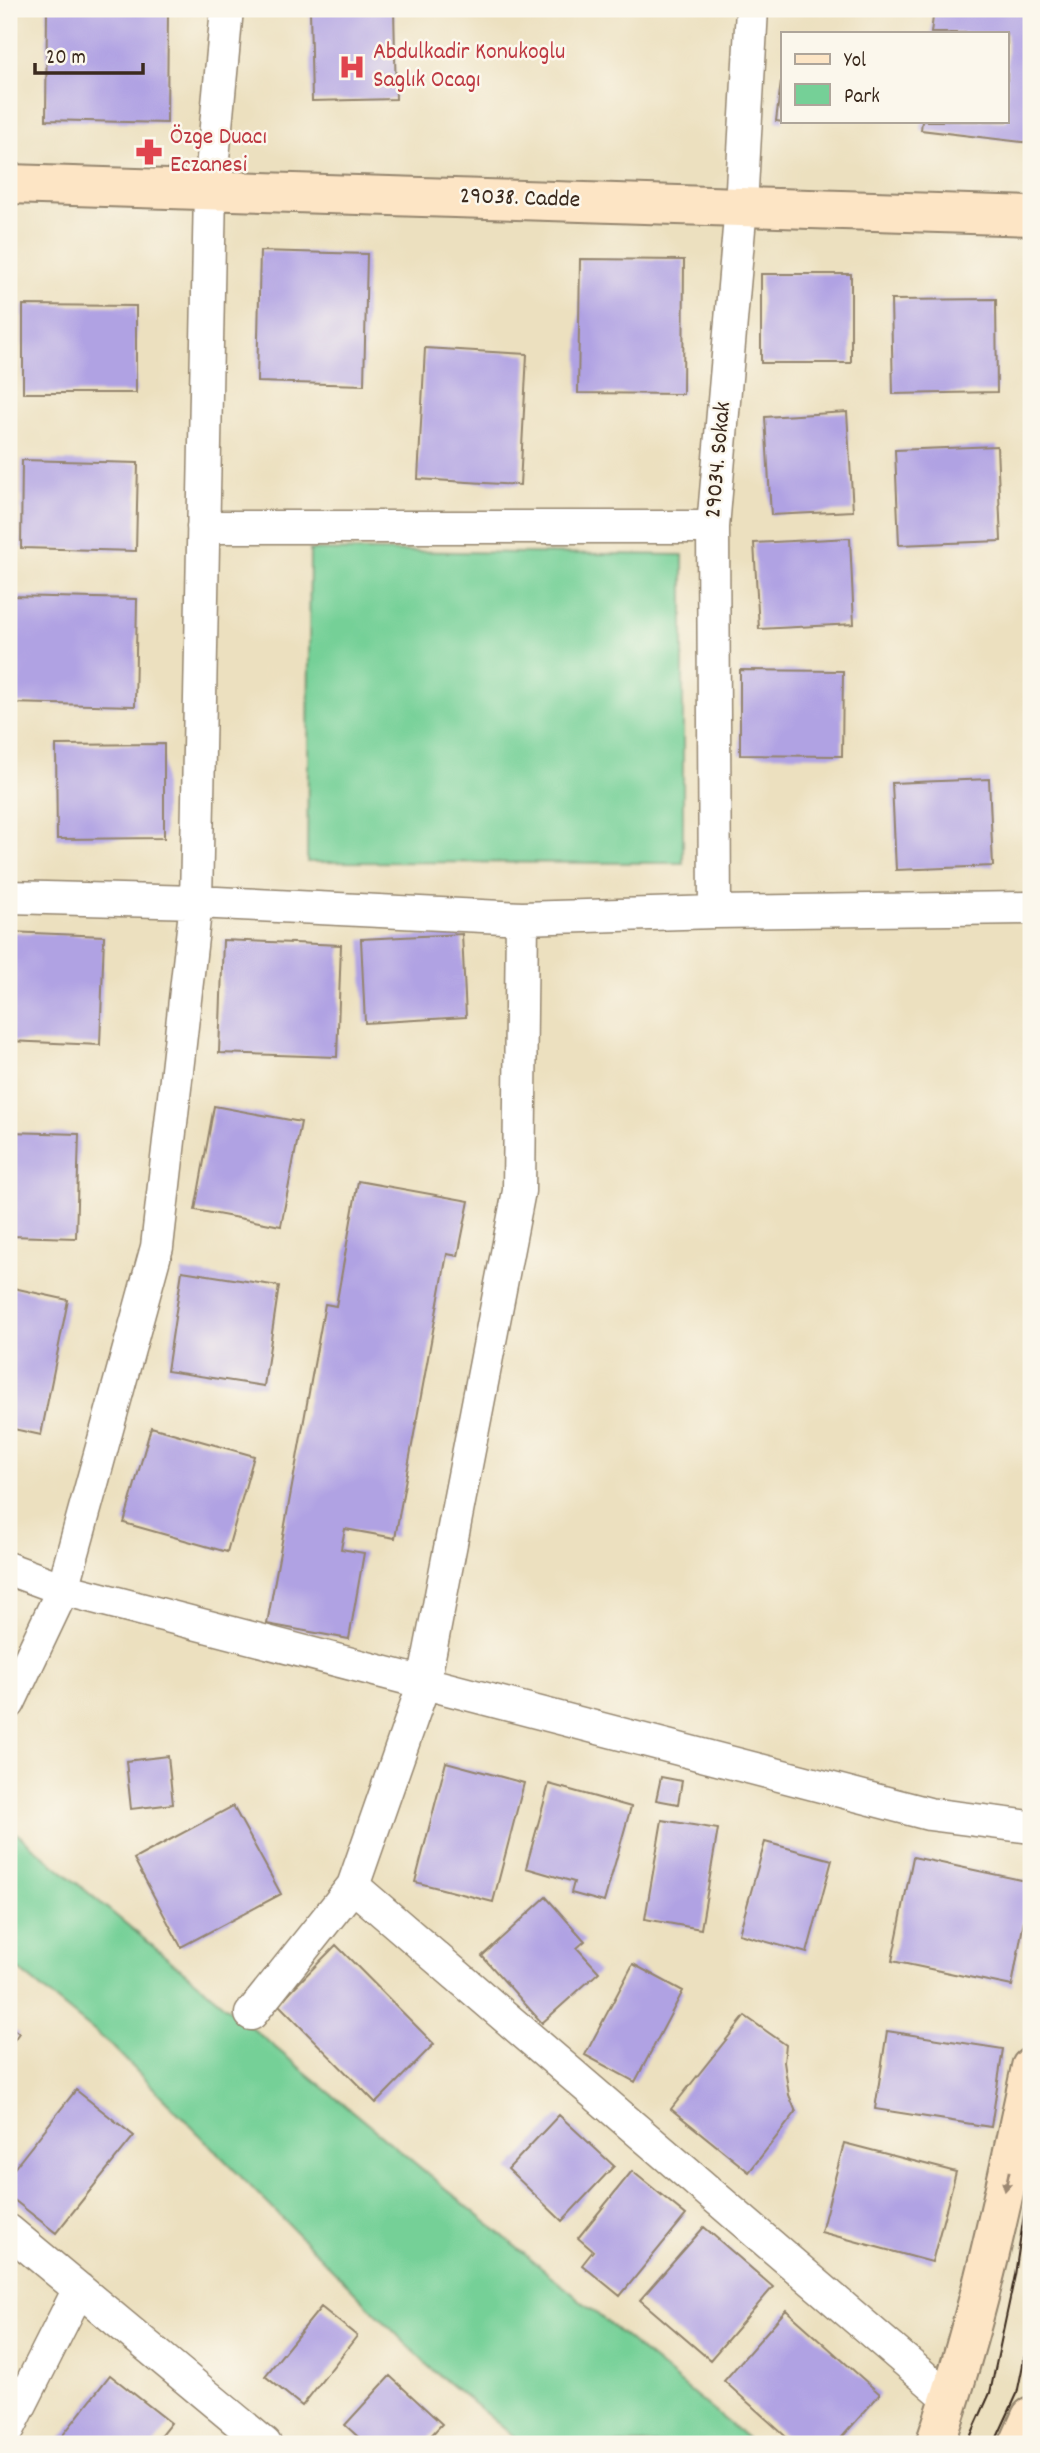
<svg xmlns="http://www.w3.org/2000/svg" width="1040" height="2453" font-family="Dekko,sans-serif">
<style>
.green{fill:#75d097;stroke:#587d5a;stroke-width:2}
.building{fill:#b0a2e3}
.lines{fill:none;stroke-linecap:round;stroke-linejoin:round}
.street-casing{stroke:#94856e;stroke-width:35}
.secondary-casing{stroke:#94856e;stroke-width:42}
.street{stroke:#fff;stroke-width:32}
.secondary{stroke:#fde5c5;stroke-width:38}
.tram{stroke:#3b2a1e;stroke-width:2}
.oneway{fill:#9c8872}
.labels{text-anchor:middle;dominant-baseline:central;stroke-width:5;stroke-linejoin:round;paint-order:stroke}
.health-label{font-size:24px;fill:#be3a42;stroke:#fbf7ec;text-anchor:start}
.street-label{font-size:24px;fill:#3b2a1e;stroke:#fbf7ec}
</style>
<rect width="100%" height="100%" fill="#fbf7ec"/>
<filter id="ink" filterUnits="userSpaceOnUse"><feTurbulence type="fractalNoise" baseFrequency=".0143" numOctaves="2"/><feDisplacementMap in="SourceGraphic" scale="14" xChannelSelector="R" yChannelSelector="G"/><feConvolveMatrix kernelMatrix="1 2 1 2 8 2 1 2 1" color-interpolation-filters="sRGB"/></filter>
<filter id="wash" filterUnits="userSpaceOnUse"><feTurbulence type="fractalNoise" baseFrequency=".00686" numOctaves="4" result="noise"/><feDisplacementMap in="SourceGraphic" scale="28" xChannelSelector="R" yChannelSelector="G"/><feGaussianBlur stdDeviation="1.57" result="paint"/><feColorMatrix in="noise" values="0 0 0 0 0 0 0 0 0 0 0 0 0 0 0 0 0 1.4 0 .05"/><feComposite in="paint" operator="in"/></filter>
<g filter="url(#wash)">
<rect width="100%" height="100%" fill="#ece0bf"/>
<path class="green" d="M310,550L683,555V863L307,862Z
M9,1827L754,2444H523L428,2366L110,2044L9,1962Z"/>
<g id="blocks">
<path class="building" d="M47,9H168L167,123L46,120Z
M310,9H394L396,99L312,101Z
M934,9H985L1031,14V143L921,130L922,121H1007V33H931Z
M781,82H783V122L776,121Z
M260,251L367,254L364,385L257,382Z
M580,259L684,260L683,394L578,393Z
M761,274H851V363H761Z
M996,299L997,392L893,394L891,300Z
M23,305L136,306V393H23Z
M425,348L527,354L520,485L418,479Z
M847,412L853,511L771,515L765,417Z
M997,446L1001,541L899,545L895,450Z
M22,460L138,463L136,551L21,548Z
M850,538L854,624L759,629L754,543Z
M9,596L137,599L135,706L9,703Z
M740,670L843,671L842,756L740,755Z
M164,744V838L57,839L56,745Z
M989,779L993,866L896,870L892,783Z
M9,932L104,936L100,1045L9,1041Z
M462,934L466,1017L365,1023L361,939Z
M223,940L341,945L337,1057L219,1053Z
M214,1106L301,1122L281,1226L195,1210Z
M9,1132L79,1134L76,1238L9,1236Z
M358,1181L469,1201L458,1256L447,1254L395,1538L345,1529L341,1549L364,1553L349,1639L267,1624L325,1304L336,1306Z
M182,1271L279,1286L264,1386L167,1371Z
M9,1287L68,1300L41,1435L9,1428Z
M151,1427L254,1456L227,1552L124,1523Z
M168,1756L173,1804L131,1809L126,1761Z
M446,1762L524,1783L493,1902L415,1882Z
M661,1777L682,1781L678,1804L656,1800Z
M549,1784L631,1807L604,1902L571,1893L574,1882L526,1868Z
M233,1806L281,1894L181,1947L134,1859Z
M662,1820L718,1829L701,1929L645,1919Z
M765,1842L832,1860L807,1953L739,1934Z
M913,1857L1031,1882L1012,1986L892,1961Z
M546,1897L585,1941L577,1948L599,1972L542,2023L482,1956Z
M336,1945L434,2044L376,2103L278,2004Z
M633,1964L683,1991L635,2082L585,2055Z
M745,2016L786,2045L784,2062L789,2095L796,2112L749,2172L671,2109Z
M9,2026L19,2033L9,2047Z
M887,2031L1003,2049L991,2127L875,2109Z
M76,2090L134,2136L56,2233L9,2196V2175Z
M559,2115L614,2166L562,2221L508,2169Z
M844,2143L956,2172L932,2262L821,2232Z
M632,2171L686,2215L620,2296L582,2265L593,2251L578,2238Z
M704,2227L773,2287L710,2360L640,2300Z
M321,2307L357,2336L302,2406L265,2376Z
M786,2310L880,2394L836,2444H794L724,2381Z
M110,2375L171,2423L154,2444H56Z
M390,2376L442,2424L423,2444H366L345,2425Z"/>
</g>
</g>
<g filter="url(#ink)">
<use href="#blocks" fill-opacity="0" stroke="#94856e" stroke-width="2"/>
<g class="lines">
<g class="street-casing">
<path id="street" d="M203,527H713
M9,897L196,902L522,918L715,912L1031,908
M715,912L713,527L741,206L752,9
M9,1569L63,1589L929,1814L1031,1827
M9,1703L63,1589L157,1247L196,902L210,190L227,9
M353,1886L951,2400
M251,2014L353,1886L424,1683L519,1191L522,918
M9,2231L265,2444
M9,2428L79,2289"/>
</g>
<g class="secondary-casing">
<path id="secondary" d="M9,184L1031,216
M935,2444C978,2321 1004,2194 1031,2067
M1019,2444L1031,2417"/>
</g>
<use href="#street" class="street"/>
<use href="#secondary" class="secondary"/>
<path class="tram" d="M967,2444L990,2393L1015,2275L1031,2168
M994,2444L1017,2394L1031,2325"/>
</g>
<defs><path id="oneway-solid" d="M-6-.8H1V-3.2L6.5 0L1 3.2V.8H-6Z" transform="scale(1.75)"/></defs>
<use class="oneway" href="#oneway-solid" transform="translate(1007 2181) rotate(102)"/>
</g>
<defs>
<g id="hospital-bare" transform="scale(2.1)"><path d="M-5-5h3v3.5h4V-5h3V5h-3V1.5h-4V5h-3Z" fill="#e0444e" stroke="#fbf7ec" stroke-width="2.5" paint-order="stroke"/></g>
<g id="pharmacy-bare" transform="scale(2.1)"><path d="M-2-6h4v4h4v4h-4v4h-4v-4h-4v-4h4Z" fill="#e0444e" stroke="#fbf7ec" stroke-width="2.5" paint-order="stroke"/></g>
</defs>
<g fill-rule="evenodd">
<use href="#hospital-bare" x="352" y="67"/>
<use href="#pharmacy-bare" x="149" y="152"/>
</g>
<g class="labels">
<g class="health-label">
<text x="373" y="53">Abdulkadir Konukoglu<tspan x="373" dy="28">Saglık Ocagı</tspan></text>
<text x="170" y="138">Özge Duacı<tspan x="170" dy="28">Eczanesi</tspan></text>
</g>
<g class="street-label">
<text transform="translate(520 199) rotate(2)">29038. Cadde</text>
<text transform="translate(719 460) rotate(-85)">29034. Sokak</text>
</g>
</g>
<rect width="1040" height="2453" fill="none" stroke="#fbf7ec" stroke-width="35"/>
<rect x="781" y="32" width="228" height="91" fill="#fbf7ec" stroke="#aea59a" stroke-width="2"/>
<rect x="795" y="54" width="35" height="10" fill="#fde5c5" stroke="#aea59a" stroke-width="2"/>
<text x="844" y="66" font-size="21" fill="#3b2a1e">Yol</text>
<rect x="795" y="84" width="35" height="21" fill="#75d097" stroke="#aea59a" stroke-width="2"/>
<text x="844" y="102" font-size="21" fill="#3b2a1e">Park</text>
<path d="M35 63v10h108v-10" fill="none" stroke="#3b2a1e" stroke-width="3.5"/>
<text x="46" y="63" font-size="21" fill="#3b2a1e" stroke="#fbf7ec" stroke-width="5" paint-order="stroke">20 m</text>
</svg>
